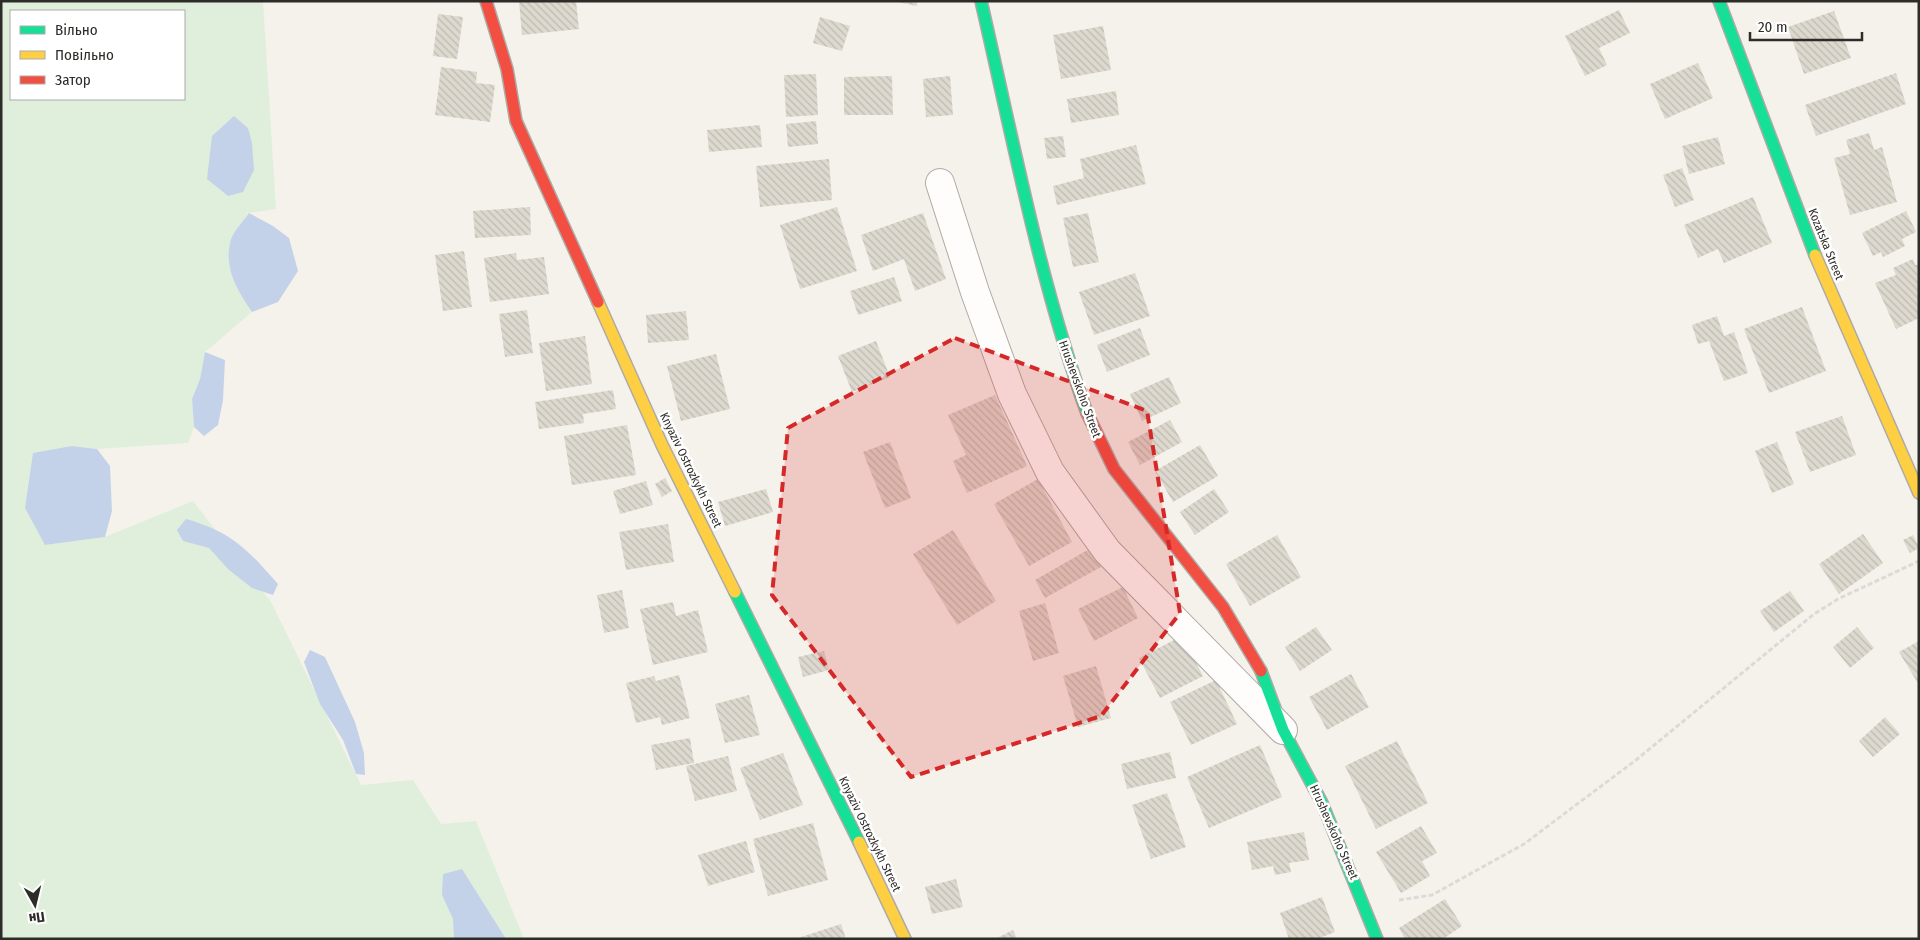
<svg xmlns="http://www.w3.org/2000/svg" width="1920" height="940" font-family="'Fira Sans Condensed',sans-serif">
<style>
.green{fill:#dfefdc;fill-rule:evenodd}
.water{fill:#c4d2e9}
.building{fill:url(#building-back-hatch)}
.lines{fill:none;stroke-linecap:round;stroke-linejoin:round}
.street-casing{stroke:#aeaba6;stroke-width:30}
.fast-casing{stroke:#aeaba6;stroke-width:14}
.slow-casing{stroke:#aeaba6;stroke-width:14}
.jam-casing{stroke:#aeaba6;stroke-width:14}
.path{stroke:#dcdad8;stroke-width:3;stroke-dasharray:5 2.5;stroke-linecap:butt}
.street{stroke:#fefdfc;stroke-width:28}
.fast{stroke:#16e098;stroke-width:11}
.slow{stroke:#ffcf43;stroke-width:11}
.jam{stroke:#f24e42;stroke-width:11}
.marked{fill:#d62828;fill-opacity:0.2;stroke:#d62828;stroke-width:4;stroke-dasharray:10 6;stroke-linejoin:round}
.labels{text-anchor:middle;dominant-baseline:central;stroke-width:5;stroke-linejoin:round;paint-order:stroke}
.street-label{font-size:12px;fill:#2e2c28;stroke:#fff}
</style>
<defs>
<pattern id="building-back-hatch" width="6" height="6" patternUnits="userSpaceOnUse" patternTransform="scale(1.25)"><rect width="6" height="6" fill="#ded9cf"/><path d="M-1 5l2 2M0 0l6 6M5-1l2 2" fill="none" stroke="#bfbab2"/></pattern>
</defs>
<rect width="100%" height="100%" fill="#f5f2eb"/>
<path class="green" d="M1,1H263L276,209L248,213C243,221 234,231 231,239C224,269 236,289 252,312L205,352L200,379L192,399L194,427L188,443L97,449L72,446L45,545L105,537L193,501L271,602L361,785L413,780L441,824L476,821L524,939H1ZM11,11H184V99H11Z"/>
<path class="water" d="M234,116L248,128L252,143L254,170L243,192L228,196L207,179L212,136Z
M249,213L273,226L289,238L298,271L278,302L252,312C237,290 223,268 231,239C234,231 243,221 249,213Z
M205,352L225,360L223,400L218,425L204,436L194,427L192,399L200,379Z
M72,446L97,449L110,466L112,511L105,537L45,545L25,508L33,453Z
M186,519C232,532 248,550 278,584L273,595L252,588L228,569L209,548L183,541L177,530Z
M310,650L325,657L355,722L364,753L365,775L356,774L343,740L320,704L304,662Z
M462,869L506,939H454L453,919L442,895L443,874Z"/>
<path class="building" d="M519,1H576L579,29L522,35Z
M893,1H917V6Z
M1619,10L1630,33L1599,48L1607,65L1585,76L1565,36Z
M1834,11L1851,58L1804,74L1788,27Z
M438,14L463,17L457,59L433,56Z
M820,17L850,26L842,51L813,43Z
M1103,26L1111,70L1061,79L1053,35Z
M1698,63L1713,98L1665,119L1650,84Z
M441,67L477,72L476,83L495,85L490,122L435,115Z
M1896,73L1906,104L1816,136L1805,105Z
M816,74L818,115L786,117L784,75Z
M892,76L893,115H844V77Z
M950,76L953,115L926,117L923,79Z
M1116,91L1119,115L1071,123L1067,99Z
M816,121L818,144L788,147L786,124Z
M760,125L762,147L709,152L707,130Z
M1869,133L1874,150L1882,147L1897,202L1850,215L1834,158L1850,154L1846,140Z
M1063,136L1066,157L1047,159L1044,138Z
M1718,137L1725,164L1689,174L1682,146Z
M1136,145L1146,184L1057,205L1053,186L1084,178L1080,159Z
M829,159L832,200L760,207L756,166Z
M1682,168L1694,200L1675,207L1663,175Z
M1753,197L1772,243L1724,263L1718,249L1698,258L1684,225Z
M530,207L531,235L475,238L473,211Z
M837,207L857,271L800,289L780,225Z
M1906,211L1916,232L1902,239L1905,246L1883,257L1881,252L1873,256L1862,233Z
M923,213L946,279L915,291L904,259L873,271L861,235Z
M1088,213L1099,262L1073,267L1063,218Z
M464,251L472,307L443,311L435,255Z
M516,253L517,260L544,257L549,294L490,302L484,258Z
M1913,259L1915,265L1919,264V318L1896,329L1875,283L1896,275L1893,268Z
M1135,273L1150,316L1094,335L1079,292Z
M894,277L902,301L858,315L850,291Z
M1802,307L1826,371L1769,393L1744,329Z
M527,310L533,353L505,357L499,314Z
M686,311L689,340L648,343L646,315Z
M1717,316L1724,336L1734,332L1748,373L1724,381L1709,341L1698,344L1692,325Z
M1140,328L1150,355L1107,372L1097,345Z
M585,336L592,384L546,391L539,343Z
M876,341L890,377L852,392L838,356Z
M716,354L730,409L681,421L667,366Z
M1169,377L1181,403L1142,421L1130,394Z
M613,390L616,409L583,414L584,423L539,429L535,402Z
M995,395L1027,466L967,493L953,461L966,455L948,415Z
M1842,416L1856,455L1810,472L1795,432Z
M1170,420L1182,442L1140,465L1128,442Z
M627,425L636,475L572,485L564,436Z
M890,442L911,498L885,508L863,452Z
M1777,442L1794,484L1772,493L1755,451Z
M1200,445L1218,476L1173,502L1155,471Z
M665,478L672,491L662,497L655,484Z
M1038,479L1072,542L1029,566L994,504Z
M646,481L653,505L620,514L613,491Z
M766,489L773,512L725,526L718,502Z
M1214,489L1229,512L1195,535L1180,512Z
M668,524L674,562L626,570L619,532Z
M953,530L996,601L957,625L913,554Z
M1863,534L1883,563L1839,594L1819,564Z
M1277,535L1301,577L1250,606L1226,564Z
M1913,535L1919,548L1910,553L1903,540Z
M1091,548L1101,567L1045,598L1035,580Z
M1123,587L1138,618L1094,641L1078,609Z
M622,590L629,628L604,633L597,595Z
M1790,591L1804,611L1774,632L1760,611Z
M673,602L676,616L698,610L708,652L653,665L640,609Z
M1045,603L1059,653L1033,661L1019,611Z
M1316,627L1332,650L1300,671L1285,647Z
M1857,627L1874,648L1850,668L1833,647Z
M1182,636L1203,676L1160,698L1139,658Z
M1919,641V685L1899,652Z
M824,651L829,670L803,677L798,657Z
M1096,666L1111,718L1078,727L1063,676Z
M1351,674L1369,707L1327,730L1309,697Z
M679,675L690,718L662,725L660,717L636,723L626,683L654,676L656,681Z
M1216,680L1237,724L1191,745L1170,702Z
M749,695L760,735L725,743L715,704Z
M1885,717L1900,734L1873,757L1859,741Z
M690,738L694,763L656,770L651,745Z
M1397,741L1428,803L1376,829L1345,766Z
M1260,745L1282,797L1209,828L1187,777Z
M1170,752L1176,778L1127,789L1121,764Z
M783,753L803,805L760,820L740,768Z
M728,756L737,791L695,801L686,766Z
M1167,793L1186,847L1151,859L1132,805Z
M813,823L828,880L768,896L753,839Z
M1421,826L1437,853L1422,861L1430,876L1401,893L1376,852Z
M1304,832L1309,860L1289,863L1291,872L1275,875L1273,866L1252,870L1247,842Z
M746,841L755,872L708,886L698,855Z
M956,879L963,907L932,914L925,887Z
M1322,897L1335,932L1317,939H1289L1280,913Z
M1445,899L1462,926L1443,939H1405L1399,928Z
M841,924L846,939H798V938Z
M1013,930L1017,939H995Z"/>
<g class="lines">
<g class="street-casing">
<path id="street" d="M940,183L975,292L1012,394L1050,472L1107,551L1283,730"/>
</g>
<g class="fast-casing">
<path id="fast" d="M981,1C1013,139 1039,280 1087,413
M1719,1L1815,255
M735,592L859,842
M1261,671L1283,730L1322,803L1377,939"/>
</g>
<g class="slow-casing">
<path id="slow" d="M1815,255L1919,493
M598,302L662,445L735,592
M859,842L905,939"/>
</g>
<g class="jam-casing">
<path id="jam" d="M486,1L507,69L516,121L598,302
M1087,413L1114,469L1223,607L1261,671"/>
</g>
<path class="path" d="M1399,900L1432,895L1524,844L1636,760L1814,614L1838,599L1919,561"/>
<use href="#street" class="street"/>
<use href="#fast" class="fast"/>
<use href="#slow" class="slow"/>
<use href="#jam" class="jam"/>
</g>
<path class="marked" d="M955,338L1147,411L1180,613L1101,716L911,777L772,595L788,428Z"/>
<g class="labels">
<g class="street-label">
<text transform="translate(1826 244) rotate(68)">Kozatska Street</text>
<text transform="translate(1080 389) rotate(70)">Hrushevskoho Street</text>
<text transform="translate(691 470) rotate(64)">Knyaziv Оstrozkykh Street</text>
<text transform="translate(1334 832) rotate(66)">Hrushevskoho Street</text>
<text transform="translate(870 834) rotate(64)">Knyaziv Оstrozkykh Street</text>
</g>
</g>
<rect width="1920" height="940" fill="none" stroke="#2e2c28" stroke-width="5"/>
<rect x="10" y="10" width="175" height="90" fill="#ffffff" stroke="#ababa9"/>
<rect x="20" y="26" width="25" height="8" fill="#16e098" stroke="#ababa9"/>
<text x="55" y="35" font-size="15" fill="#2e2c28">Вільно</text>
<rect x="20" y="51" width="25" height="8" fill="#ffcf43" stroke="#ababa9"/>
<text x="55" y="60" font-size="15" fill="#2e2c28">Повільно</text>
<rect x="20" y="76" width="25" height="8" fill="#f24e42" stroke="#ababa9"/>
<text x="55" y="85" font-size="15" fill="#2e2c28">Затор</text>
<g transform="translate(35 905) rotate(172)" stroke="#ffffff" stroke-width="4" paint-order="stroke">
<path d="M0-4L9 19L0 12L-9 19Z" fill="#2e2c28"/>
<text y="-8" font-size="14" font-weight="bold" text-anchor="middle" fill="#2e2c28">Пн</text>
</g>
<path d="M1750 32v8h112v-8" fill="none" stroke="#2e2c28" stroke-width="2.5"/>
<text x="1758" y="32" font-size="15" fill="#2e2c28" stroke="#ffffff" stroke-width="4" paint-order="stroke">20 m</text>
</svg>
